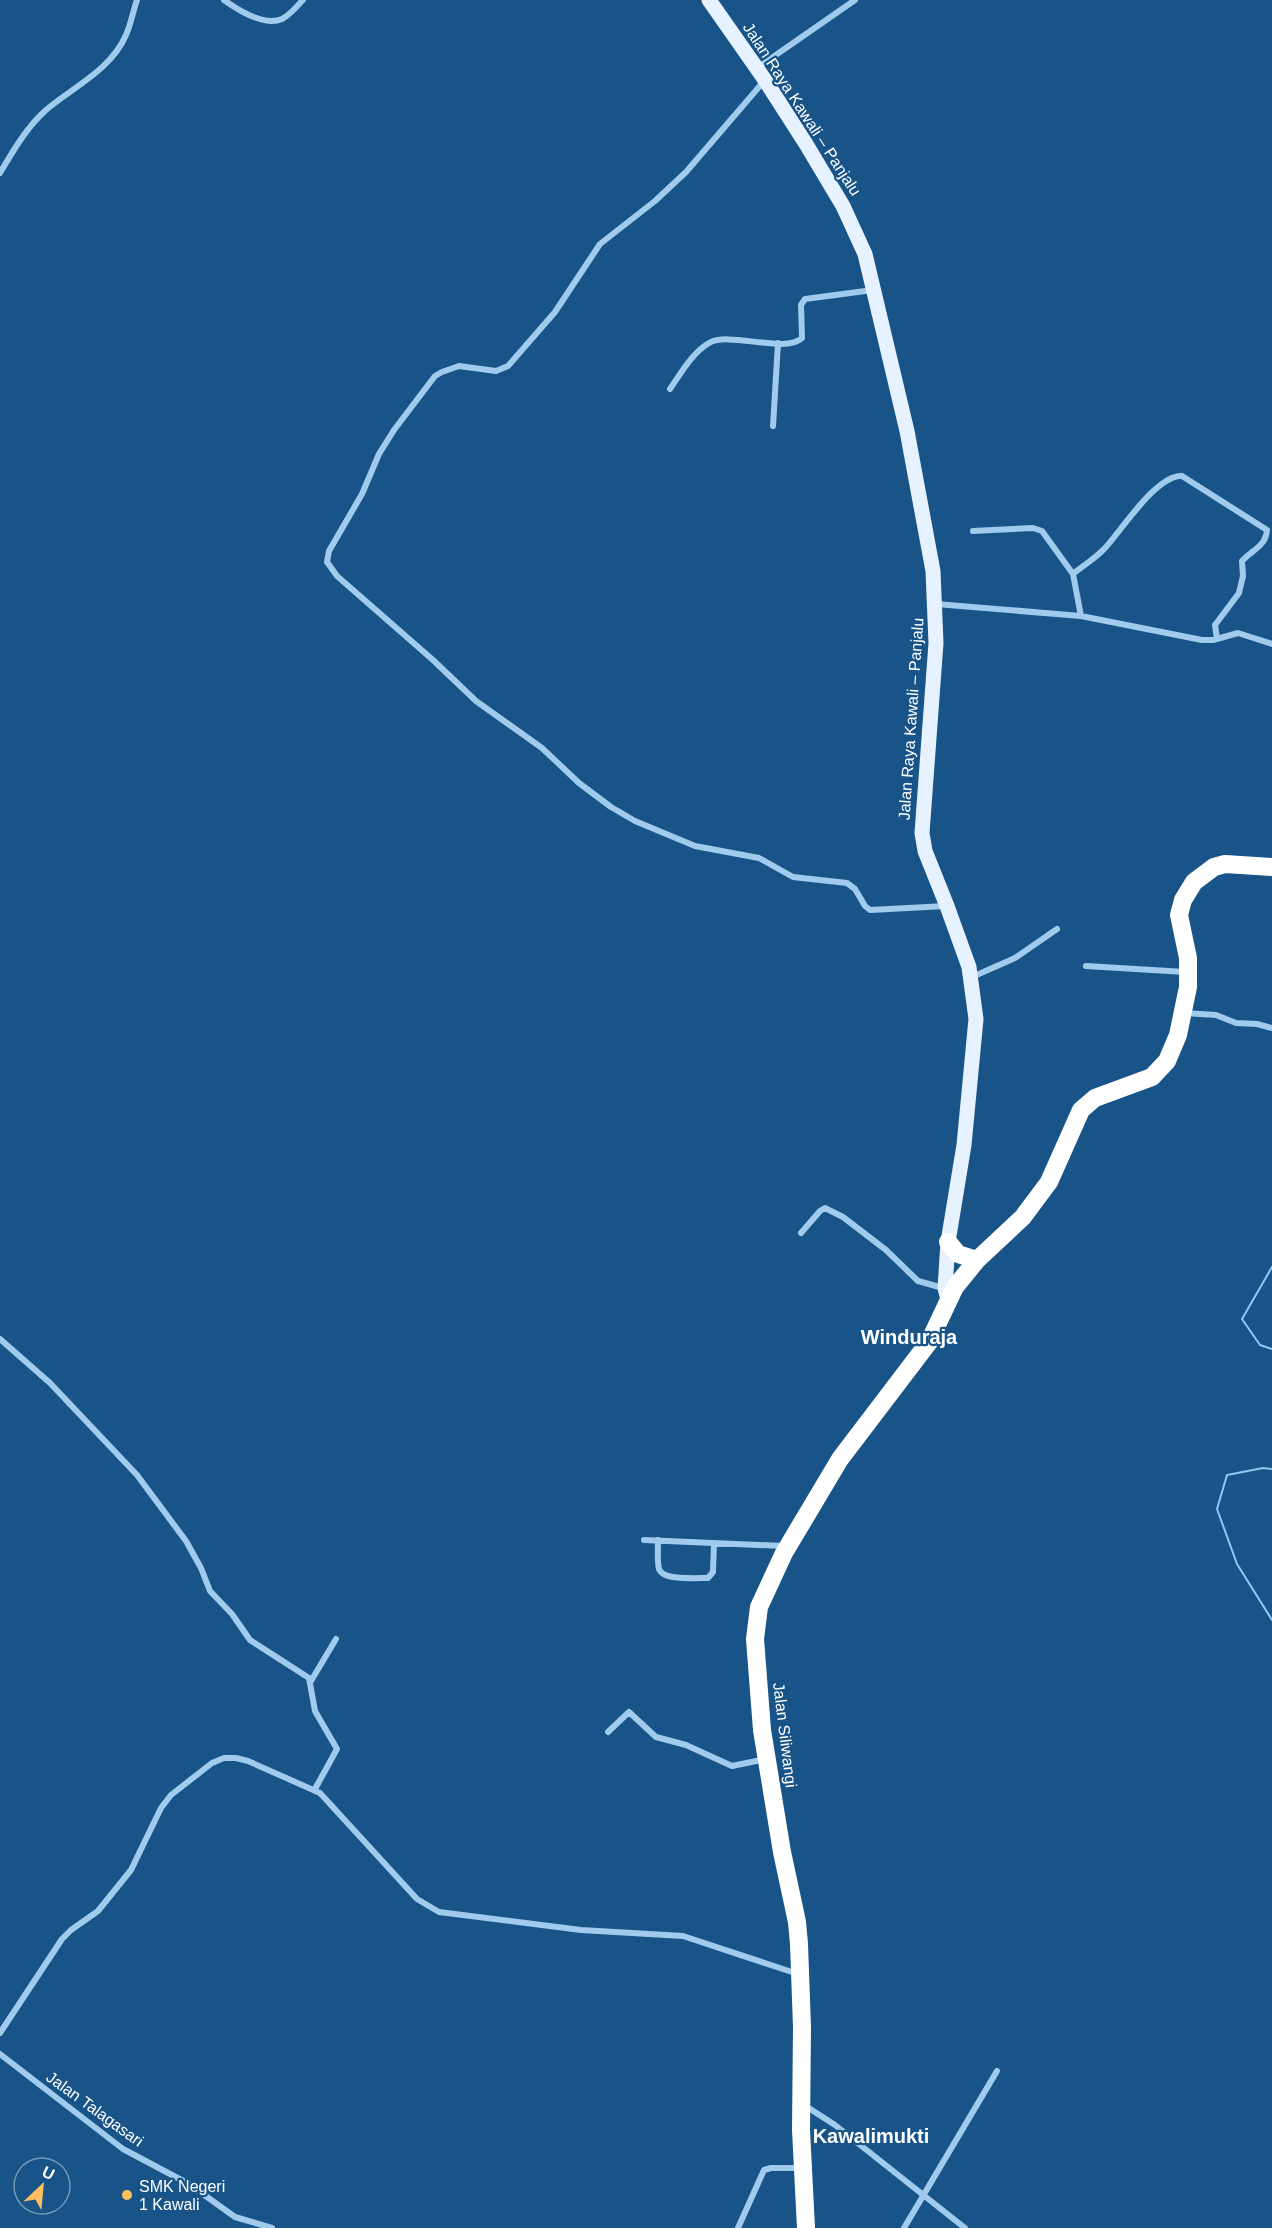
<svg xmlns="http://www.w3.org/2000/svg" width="1272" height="2228" font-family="Arial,sans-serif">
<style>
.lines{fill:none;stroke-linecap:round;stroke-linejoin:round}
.stream{stroke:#92c7f0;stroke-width:2}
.street{stroke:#a0cbed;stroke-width:6}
.primary{stroke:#e6f2ff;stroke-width:15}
.highway{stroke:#fff;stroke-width:18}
.poi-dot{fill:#ffbf5c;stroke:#185488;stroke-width:2}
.labels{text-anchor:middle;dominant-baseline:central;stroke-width:4.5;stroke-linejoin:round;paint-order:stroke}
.street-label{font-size:16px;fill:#fff;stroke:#185488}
.poi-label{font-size:16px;fill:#fff;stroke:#185488;text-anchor:start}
.quarter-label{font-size:20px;font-weight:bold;fill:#fff;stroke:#185488}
</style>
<rect width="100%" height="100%" fill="#185488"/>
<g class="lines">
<path class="stream" d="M1272,1267L1242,1319L1260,1345L1272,1349
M1272,1469L1263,1468L1227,1475L1217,1509L1237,1564L1272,1620"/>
<path class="street" d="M224,0C238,10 264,27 282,19C290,15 297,6 303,0
M757,68L855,0
M765,80L686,172L655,201L600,244L555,312L508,366L496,371L459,366L442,372L435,376L394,430L379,454L362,494L329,551L327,562L337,576L433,660L476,701L542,748L579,783L611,807L635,821L695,846L759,858L793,877L847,883L855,889L865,906L870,910L946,906
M0,173C13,151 26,128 46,110C73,87 111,70 126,35C131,24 133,11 137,0
M670,389C681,373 692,353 709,343C729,331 785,354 802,338L801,305L805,299L873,290
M773,426L778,343
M973,531L1033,528L1042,531L1073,574L1081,616
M1073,574C1084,565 1096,558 1105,548C1121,531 1157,474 1182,476L1267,530C1266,546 1252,550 1242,561L1243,576L1239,593L1215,625L1217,639
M936,604L1081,616L1202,640H1213L1238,633L1272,644
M1086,966L1185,972
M972,977L1015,958L1057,929
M1184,1013L1216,1015L1236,1023L1257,1024L1272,1028
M801,1233L820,1211L825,1208L843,1217L886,1250L918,1281L943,1288
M0,1339L50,1383L137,1475L186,1541L201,1568L210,1591L232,1614L250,1640L309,1678L315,1711L337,1749L315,1789
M644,1540L784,1546
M658,1540C658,1549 657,1561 659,1569C663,1581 698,1578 708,1578L713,1572L714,1543
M311,1681L336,1639
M608,1732L629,1712L656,1737L686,1745L732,1766L766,1759
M0,2033L62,1939L71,1930L98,1911L131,1870L161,1808L171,1795L212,1763L224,1758H236L248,1761L320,1793L417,1899L439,1912L581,1930L683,1936L798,1974
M0,2054L123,2149L189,2184L235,2217L272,2228
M804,2105L835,2125L965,2228
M738,2228L764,2170L771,2168H801
M904,2228L997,2071"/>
<path class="primary" d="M709,0L765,80L806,144L843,206L865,254L907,431L933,571L936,643L922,833L925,851L947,906L969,967L976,1019L964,1145L948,1242L945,1288L948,1300"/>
<path class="highway" d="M948,1242L958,1254L977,1260
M806,2228L801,2130L802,2027L799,1944L797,1922L782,1852L762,1730L755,1639L759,1607L784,1553L840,1459L929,1342L955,1287L977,1260L1023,1217L1049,1182L1081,1110L1095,1098L1152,1077L1167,1061L1178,1035L1188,987V958L1179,915L1183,900L1194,882L1214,867L1225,864L1272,867"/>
</g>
<circle class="poi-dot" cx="127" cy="2195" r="6"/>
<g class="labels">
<g class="street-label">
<text transform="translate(802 109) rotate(57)">Jalan Raya Kawali – Panjalu</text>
<text transform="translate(911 719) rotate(-86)">Jalan Raya Kawali – Panjalu</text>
<text transform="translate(785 1735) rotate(83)">Jalan Siliwangi</text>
<text transform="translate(95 2109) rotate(36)">Jalan Talagasari</text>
</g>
<g class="poi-label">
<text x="139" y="2186">SMK Negeri<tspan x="139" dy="18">1 Kawali</tspan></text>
</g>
<g class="quarter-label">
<text x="909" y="1337">Winduraja</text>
<text x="871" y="2136">Kawalimukti</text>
</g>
</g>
<g transform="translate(42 2186) rotate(26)"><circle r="28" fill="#185488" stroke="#7498b8" stroke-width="1.5"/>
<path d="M0-4.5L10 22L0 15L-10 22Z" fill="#ffbf5c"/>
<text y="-9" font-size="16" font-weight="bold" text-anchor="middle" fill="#ffffff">U</text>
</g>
</svg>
